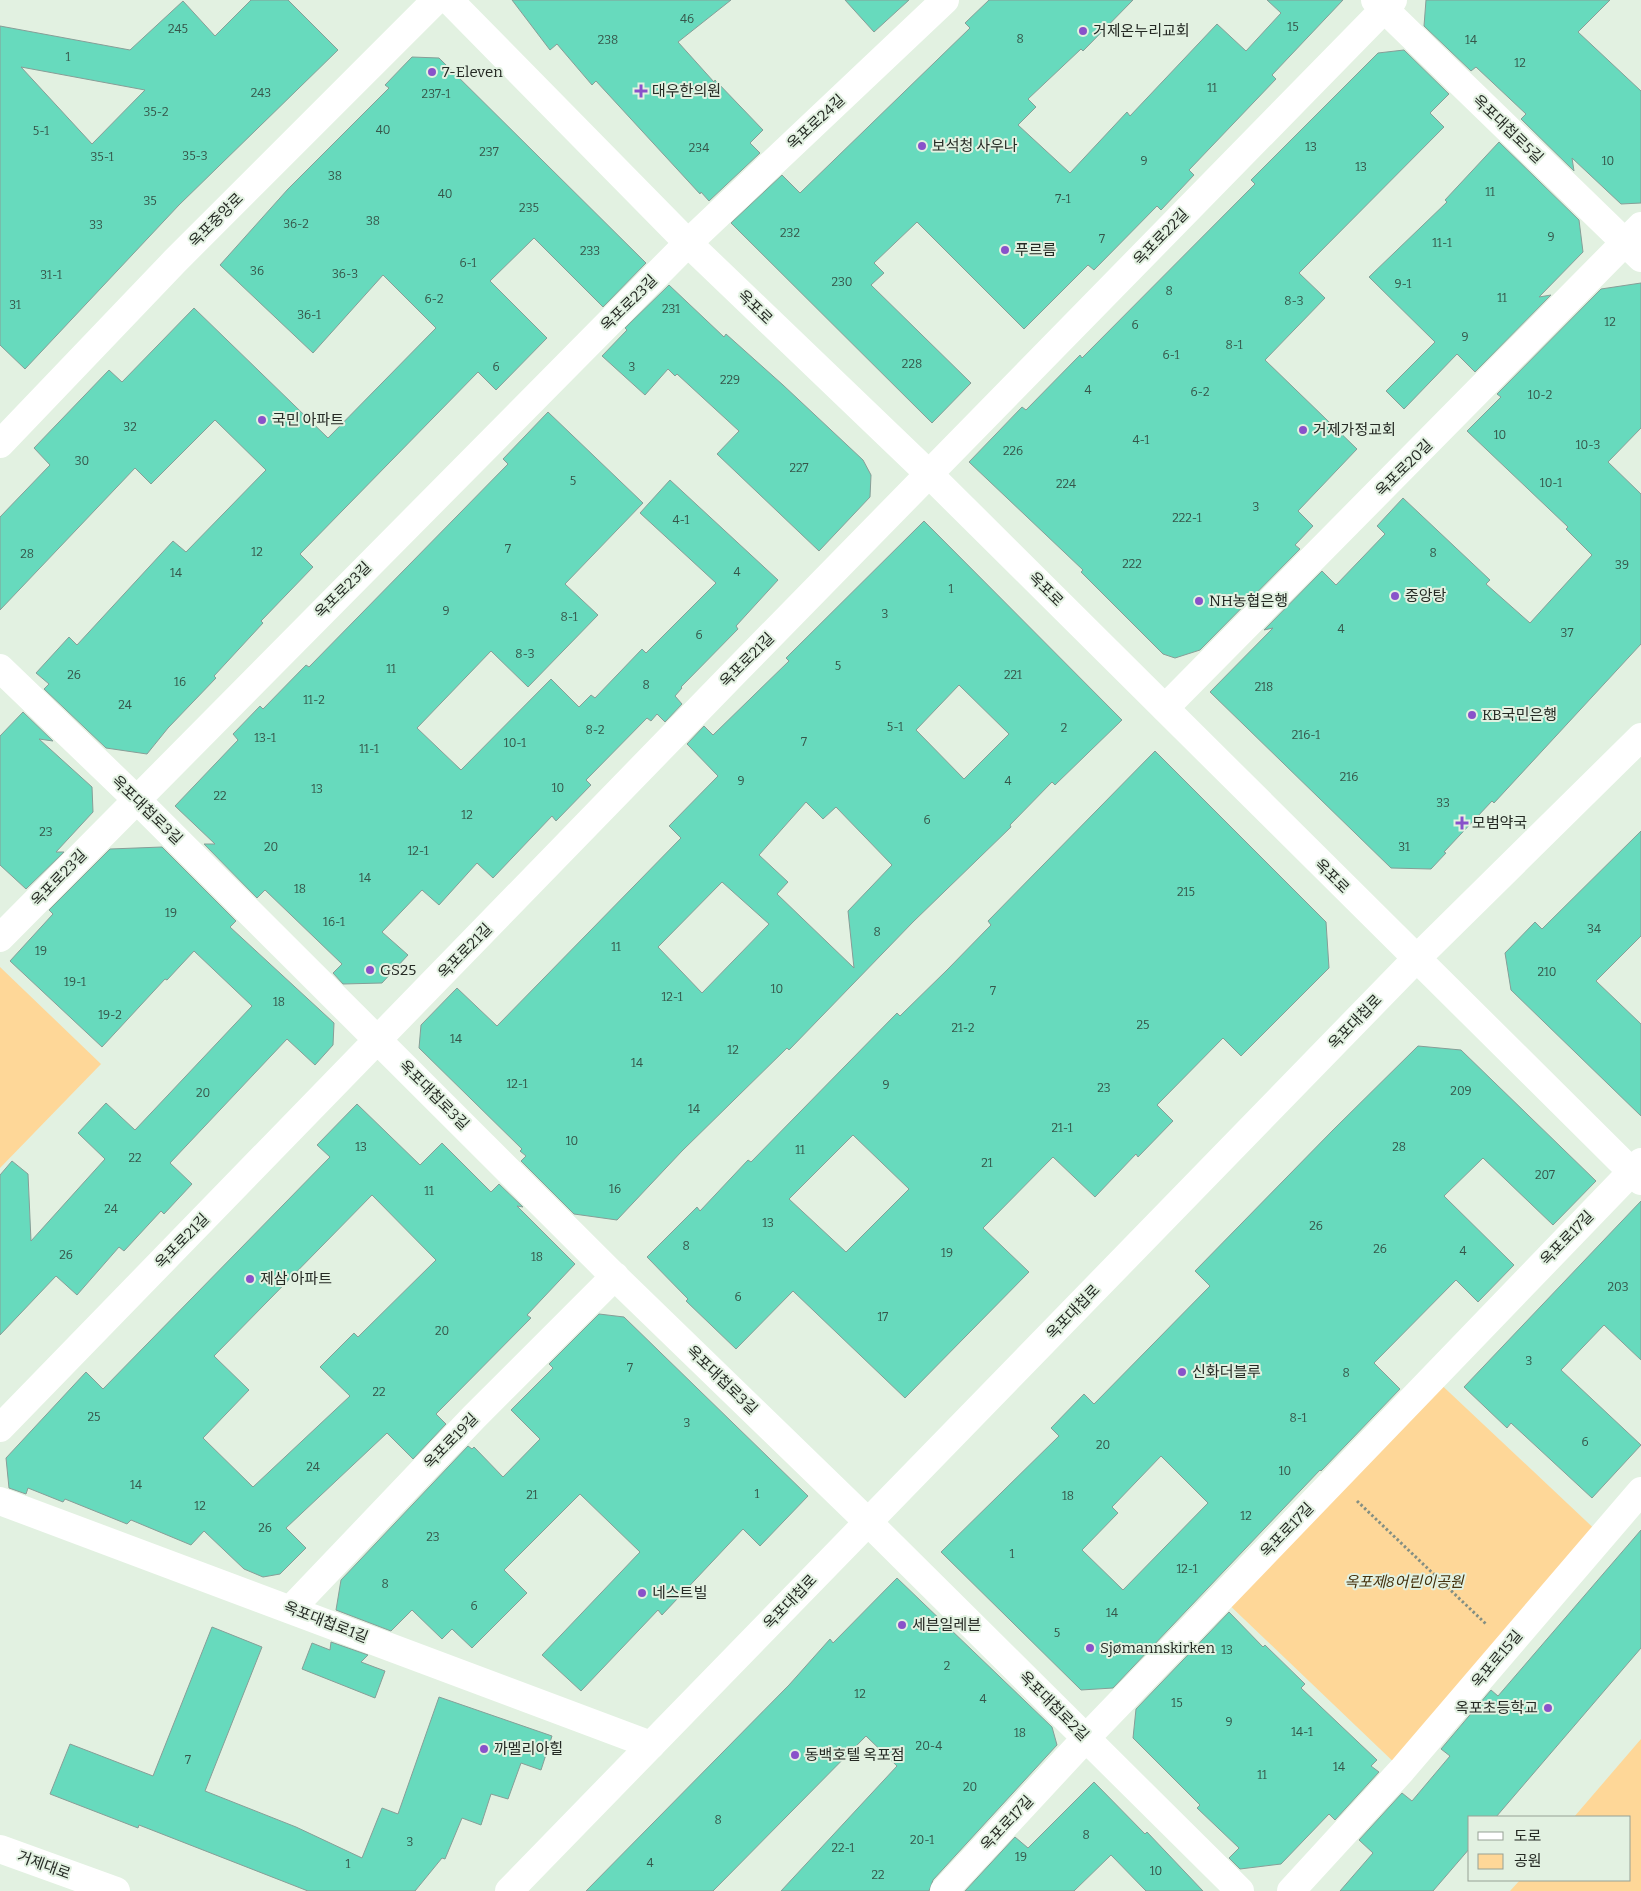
<svg xmlns="http://www.w3.org/2000/svg" width="1641" height="1891" font-family="Bitter,'Noto Sans KR',serif">
<style>
.green{fill:#fed798}
.building{fill:#67dabd;stroke:#879e97;fill-rule:evenodd}
.lines{fill:none;stroke-linecap:round;stroke-linejoin:round}
.path{stroke:#848f83;stroke-width:3;stroke-dasharray:2.5 2.5;stroke-linecap:butt}
.minor{stroke:#fff;stroke-width:28}
.tertiary{stroke:#fff;stroke-width:28}
.poi-dot{fill:#8952ca;stroke:#e2f1e1;stroke-width:2}
.labels{text-anchor:middle;dominant-baseline:central;stroke-width:4;stroke-linejoin:round;paint-order:stroke}
.number-label{font-size:12px;fill:#36564a}
.poi-label{font-size:15px;fill:#252a24;stroke:#e2f1e1;text-anchor:start}
.street-label{font-size:15px;fill:#252a24;stroke:#e2f1e1}
.park-label{font-size:15px;font-style:italic;fill:#44310d;stroke:#e2f1e1}
</style>
<rect width="100%" height="100%" fill="#e2f1e1"/>
<path class="green" d="M0,967L101,1064L0,1168Z
M1433,1377L1602,1536L1402,1770L1222,1598Z
M1641,1739V1891H1510L1520,1880H1630V1817H1574Z"/>
<path class="building" d="M251,0H288L338,50L179,205L25,369L0,345V26L130,50L183,1L215,36ZM21,67L145,90L92,144Z
M512,0H731L678,42L714,82L715,80L763,130L750,143L760,153L709,201L701,192L700,194L596,81L592,85L557,44L550,50Z
M845,0H909L874,32Z
M989,0H1133L1083,51L1081,49L1028,99L1036,107L1018,125L1070,173L1127,112L1130,116L1217,24L1246,51L1281,13L1267,0H1343L1272,75L1276,79L1189,170L1194,175L1161,210L1157,206L1094,270L1088,265L1024,329L917,222L874,263L884,273L871,285L971,383L932,423L731,223L782,175L800,193L970,28L965,23Z
M1426,0H1610L1578,32L1641,91V203L1621,204L1572,158L1574,171L1521,119L1526,114L1476,67L1471,71L1424,26Z
M1404,50L1449,94L1430,113L1444,127L1299,273L1325,298L1265,360L1357,449L1298,511L1313,526L1295,545L1300,549L1200,650L1175,658L1163,654L1081,572L1083,570L969,462L1022,407L1026,410L1080,355L1082,358L1255,184L1251,180L1378,53Z
M412,57L439,58L646,263L603,307L534,238L490,281L547,338L496,390L478,372L300,554L313,567L261,621L263,623L214,676L216,678L168,728L147,754L106,748L44,689L49,684L36,673L69,637L77,645L173,541L186,552L266,470L215,420L151,484L135,468L0,610V517L50,465L34,448L109,370L122,382L194,308L328,438L436,328L383,275L313,353L220,265L288,189L389,88L385,85Z
M1499,142L1579,220L1583,252L1539,297L1551,295L1475,372L1457,354L1404,409L1386,391L1435,342L1369,277L1447,202L1445,200Z
M1641,283V428L1608,462L1641,494V644L1494,803L1492,801L1444,852L1446,853L1431,869L1391,868L1210,692L1273,628L1264,630L1322,571L1336,585L1385,534L1377,526L1403,498L1490,580L1486,584L1530,623L1592,555L1566,529L1568,527L1467,431L1501,397L1497,394L1601,289Z
M669,285L724,337L726,334L783,385L863,460L871,475L870,497L819,551L717,454L739,431L677,374L675,376L668,369L645,395L602,356L627,330L625,328Z
M548,412L643,503L565,584L598,615L528,687L491,651L417,728L461,770L551,679L579,707L591,695L595,698L642,649L646,653L716,583L640,513L670,480L778,580L736,626L738,629L681,687L682,688L675,696L682,704L665,722L657,714L651,721L647,718L586,780L591,785L556,821L552,816L493,878L477,863L439,905L422,890L382,932L408,955L382,983L343,984L333,973L342,964L265,890L257,898L204,844H215L175,806L238,740L233,734L260,706L263,709L306,665L309,667L508,464L503,459Z
M924,521L1122,720L1055,785L1052,782L1010,825L1011,827L913,922L789,1050L787,1048L682,1151L617,1220L574,1214L521,1161L526,1156L520,1151L522,1149L419,1048L421,1025L457,988L497,1026L681,838L669,826L718,776L687,744L704,726L713,735L789,661L786,658ZM959,685L1009,734L964,779L916,730ZM806,802L823,819L836,807L892,865L848,911L854,968L777,894L788,882L759,855ZM722,882L769,924L702,993L658,947Z
M23,712L53,741L39,739L92,787L93,812L56,852H64L26,889L0,865V736Z
M1155,751L1326,922L1329,968L1241,1056L1223,1038L1157,1105L1173,1121L1138,1157L1136,1154L1095,1197L1053,1157L983,1228L1029,1272L905,1398L793,1291L736,1349L686,1301L688,1299L647,1257L697,1207L700,1211L748,1160L751,1162L897,1013L900,1016L947,970L991,925L988,921ZM853,1135L909,1189L846,1252L789,1199Z
M1641,831V936L1596,981L1641,1024V1116L1511,990L1505,953L1535,922L1542,929Z
M162,847L236,921L230,927L334,1023L333,1045L315,1065L287,1039L170,1163L192,1184L164,1214L161,1211L124,1251L119,1247L77,1295L56,1276L0,1335V1175L12,1161L28,1174L31,1241L105,1159L78,1133L106,1103L135,1130L252,1006L194,951L167,980L165,979L102,1047L10,961L53,914L49,910L110,849Z
M1418,1046L1461,1050L1596,1181L1553,1225L1483,1158L1444,1196L1514,1265L1478,1302L1456,1280L1374,1363L1400,1389L1321,1471L1320,1470L1113,1688L1081,1690L941,1552L1059,1436L1051,1428L1084,1394L1094,1404L1210,1286L1195,1271L1333,1130ZM1161,1456L1208,1503L1123,1590L1082,1550L1118,1513L1112,1507Z
M357,1104L420,1165L442,1143L491,1192L499,1184L523,1207L517,1206L575,1264L527,1315L531,1318L436,1414L446,1424L413,1459L387,1433L286,1528L306,1548L280,1574L263,1577L244,1569L204,1531L191,1545L131,1520L127,1524L65,1499L63,1502L28,1488L26,1494L9,1488L6,1458L86,1372L103,1389L330,1157L317,1145ZM372,1195L436,1260L358,1337L354,1333L320,1367L350,1396L253,1487L203,1438L249,1390L214,1356Z
M1641,1201V1360L1604,1325L1561,1370L1641,1445L1592,1498L1511,1423L1507,1428L1464,1387Z
M599,1314L624,1317L808,1496L760,1546L743,1529L662,1615L658,1610L581,1691L542,1655L640,1552L580,1494L504,1570L527,1593L472,1648L452,1629L442,1639L412,1610L391,1631L336,1610L341,1580L468,1446L472,1449L474,1447L503,1477L540,1439L511,1410L553,1368L549,1364Z
M1641,1530V1648L1496,1817H1470V1848L1433,1891H1340L1373,1853L1359,1840L1402,1793L1412,1801L1450,1756L1441,1749L1491,1690L1498,1696Z
M897,1578L1052,1727L1057,1745L933,1880L929,1891H781L897,1766L866,1736L713,1891H586L789,1685L830,1639L833,1643Z
M1229,1612L1263,1647L1265,1645L1305,1684L1301,1688L1377,1760L1371,1766L1379,1772L1335,1820L1329,1814L1281,1864L1240,1869L1229,1858L1239,1848L1197,1808L1200,1805L1133,1738L1136,1709Z
M212,1627L262,1647L205,1791L296,1827L362,1858L382,1808L398,1814L439,1697L552,1736L541,1770L521,1763L508,1799L491,1794L481,1825L462,1818L445,1859L442,1858L415,1891H308L139,1825L138,1828L50,1794L70,1744L153,1776Z
M331,1642L368,1655L361,1662L385,1671L375,1698L302,1669L312,1643L330,1650Z
M1094,1782L1145,1834L1147,1832L1203,1891H1146L1111,1855L1074,1891H965L1015,1837L1028,1848Z"/>
<g class="lines">
<path class="path" d="M1357,1501L1486,1624"/>
<path class="minor" d="M1375,0L1641,258
M0,668L136,799L607,1269L868,1522L1240,1891
M1165,708L1641,226
M0,938L688,243L945,0
M0,1428L735,672L1393,0
M0,1501L651,1745
M291,1609L474,1417L615,1276
M944,1891L1086,1738L1641,1162
M1291,1891L1402,1770L1641,1491"/>
<path class="tertiary" d="M449,0L688,243L930,475L1641,1181
M0,444L175,261L436,0
M0,1849L116,1891
M509,1891L1416,959L1641,737"/>
</g>
<g class="poi-dot">
<circle cx="1083" cy="31" r="5"/>
<circle cx="432" cy="72" r="5"/>
<path d="M638.5 83.5h5v5h5v5h-5v5h-5v-5h-5v-5h5z"/>
<circle cx="922" cy="146" r="5"/>
<circle cx="1005" cy="250" r="5"/>
<circle cx="262" cy="420" r="5"/>
<circle cx="1303" cy="430" r="5"/>
<circle cx="1395" cy="596" r="5"/>
<circle cx="1199" cy="601" r="5"/>
<circle cx="1472" cy="715" r="5"/>
<path d="M1459.5 815.5h5v5h5v5h-5v5h-5v-5h-5v-5h5z"/>
<circle cx="370" cy="970" r="5"/>
<circle cx="250" cy="1279" r="5"/>
<circle cx="1182" cy="1372" r="5"/>
<circle cx="642" cy="1593" r="5"/>
<circle cx="902" cy="1625" r="5"/>
<circle cx="1090" cy="1648" r="5"/>
<circle cx="1548" cy="1708" r="5"/>
<circle cx="484" cy="1749" r="5"/>
<circle cx="795" cy="1755" r="5"/>
</g>
<g class="labels">
<g class="number-label">
<text x="687" y="19">46</text>
<text x="1293" y="27">15</text>
<text x="178" y="29">245</text>
<text x="1020" y="39">8</text>
<text x="608" y="40">238</text>
<text x="1471" y="40">14</text>
<text x="68" y="57">1</text>
<text x="1520" y="63">12</text>
<text x="1212" y="88">11</text>
<text x="261" y="93">243</text>
<text x="436" y="94">237-1</text>
<text x="156" y="112">35-2</text>
<text x="383" y="130">40</text>
<text x="41" y="131">5-1</text>
<text x="1311" y="147">13</text>
<text x="699" y="148">234</text>
<text x="489" y="152">237</text>
<text x="195" y="156">35-3</text>
<text x="102" y="157">35-1</text>
<text x="1144" y="161">9</text>
<text x="1608" y="161">10</text>
<text x="1361" y="167">13</text>
<text x="335" y="176">38</text>
<text x="1490" y="192">11</text>
<text x="445" y="194">40</text>
<text x="1063" y="199">7-1</text>
<text x="150" y="201">35</text>
<text x="529" y="208">235</text>
<text x="373" y="221">38</text>
<text x="296" y="224">36-2</text>
<text x="96" y="225">33</text>
<text x="790" y="233">232</text>
<text x="1551" y="237">9</text>
<text x="1102" y="239">7</text>
<text x="1442" y="243">11-1</text>
<text x="590" y="251">233</text>
<text x="468" y="263">6-1</text>
<text x="257" y="271">36</text>
<text x="345" y="274">36-3</text>
<text x="51" y="275">31-1</text>
<text x="842" y="282">230</text>
<text x="1403" y="284">9-1</text>
<text x="1169" y="291">8</text>
<text x="1502" y="298">11</text>
<text x="434" y="299">6-2</text>
<text x="1294" y="301">8-3</text>
<text x="15" y="305">31</text>
<text x="671" y="309">231</text>
<text x="309" y="315">36-1</text>
<text x="1610" y="322">12</text>
<text x="1135" y="325">6</text>
<text x="1465" y="337">9</text>
<text x="1234" y="345">8-1</text>
<text x="1171" y="355">6-1</text>
<text x="912" y="364">228</text>
<text x="496" y="367">6</text>
<text x="632" y="367">3</text>
<text x="730" y="380">229</text>
<text x="1088" y="390">4</text>
<text x="1200" y="392">6-2</text>
<text x="1540" y="395">10-2</text>
<text x="130" y="427">32</text>
<text x="1500" y="435">10</text>
<text x="1141" y="440">4-1</text>
<text x="1588" y="445">10-3</text>
<text x="1013" y="451">226</text>
<text x="82" y="461">30</text>
<text x="799" y="468">227</text>
<text x="573" y="481">5</text>
<text x="1551" y="483">10-1</text>
<text x="1066" y="484">224</text>
<text x="1256" y="507">3</text>
<text x="1187" y="518">222-1</text>
<text x="681" y="520">4-1</text>
<text x="508" y="549">7</text>
<text x="257" y="552">12</text>
<text x="1433" y="553">8</text>
<text x="27" y="554">28</text>
<text x="1132" y="564">222</text>
<text x="1622" y="565">39</text>
<text x="737" y="572">4</text>
<text x="176" y="573">14</text>
<text x="951" y="589">1</text>
<text x="446" y="611">9</text>
<text x="885" y="614">3</text>
<text x="569" y="617">8-1</text>
<text x="1341" y="629">4</text>
<text x="1567" y="633">37</text>
<text x="699" y="635">6</text>
<text x="525" y="654">8-3</text>
<text x="838" y="666">5</text>
<text x="391" y="669">11</text>
<text x="74" y="675">26</text>
<text x="1013" y="675">221</text>
<text x="180" y="682">16</text>
<text x="646" y="685">8</text>
<text x="1264" y="687">218</text>
<text x="314" y="700">11-2</text>
<text x="125" y="705">24</text>
<text x="895" y="727">5-1</text>
<text x="1064" y="728">2</text>
<text x="595" y="730">8-2</text>
<text x="1306" y="735">216-1</text>
<text x="265" y="738">13-1</text>
<text x="804" y="742">7</text>
<text x="515" y="743">10-1</text>
<text x="369" y="749">11-1</text>
<text x="1349" y="777">216</text>
<text x="741" y="781">9</text>
<text x="1008" y="781">4</text>
<text x="558" y="788">10</text>
<text x="317" y="789">13</text>
<text x="220" y="796">22</text>
<text x="1443" y="803">33</text>
<text x="467" y="815">12</text>
<text x="927" y="820">6</text>
<text x="46" y="832">23</text>
<text x="271" y="847">20</text>
<text x="1404" y="847">31</text>
<text x="418" y="851">12-1</text>
<text x="365" y="878">14</text>
<text x="300" y="889">18</text>
<text x="1186" y="892">215</text>
<text x="171" y="913">19</text>
<text x="334" y="922">16-1</text>
<text x="1594" y="929">34</text>
<text x="877" y="932">8</text>
<text x="616" y="947">11</text>
<text x="41" y="951">19</text>
<text x="1547" y="972">210</text>
<text x="75" y="982">19-1</text>
<text x="777" y="989">10</text>
<text x="993" y="991">7</text>
<text x="672" y="997">12-1</text>
<text x="279" y="1002">18</text>
<text x="110" y="1015">19-2</text>
<text x="1143" y="1025">25</text>
<text x="963" y="1028">21-2</text>
<text x="456" y="1039">14</text>
<text x="733" y="1050">12</text>
<text x="637" y="1063">14</text>
<text x="517" y="1084">12-1</text>
<text x="886" y="1085">9</text>
<text x="1104" y="1088">23</text>
<text x="1461" y="1091">209</text>
<text x="203" y="1093">20</text>
<text x="694" y="1109">14</text>
<text x="1062" y="1128">21-1</text>
<text x="572" y="1141">10</text>
<text x="361" y="1147">13</text>
<text x="1399" y="1147">28</text>
<text x="800" y="1150">11</text>
<text x="135" y="1158">22</text>
<text x="987" y="1163">21</text>
<text x="1545" y="1175">207</text>
<text x="615" y="1189">16</text>
<text x="429" y="1191">11</text>
<text x="111" y="1209">24</text>
<text x="768" y="1223">13</text>
<text x="1316" y="1226">26</text>
<text x="686" y="1246">8</text>
<text x="1380" y="1249">26</text>
<text x="1463" y="1251">4</text>
<text x="947" y="1253">19</text>
<text x="66" y="1255">26</text>
<text x="537" y="1257">18</text>
<text x="1618" y="1287">203</text>
<text x="738" y="1297">6</text>
<text x="883" y="1317">17</text>
<text x="442" y="1331">20</text>
<text x="1529" y="1361">3</text>
<text x="630" y="1368">7</text>
<text x="1346" y="1373">8</text>
<text x="379" y="1392">22</text>
<text x="94" y="1417">25</text>
<text x="1298" y="1418">8-1</text>
<text x="687" y="1423">3</text>
<text x="1585" y="1442">6</text>
<text x="1103" y="1445">20</text>
<text x="313" y="1467">24</text>
<text x="1285" y="1471">10</text>
<text x="136" y="1485">14</text>
<text x="757" y="1494">1</text>
<text x="532" y="1495">21</text>
<text x="1068" y="1496">18</text>
<text x="200" y="1506">12</text>
<text x="1246" y="1516">12</text>
<text x="265" y="1528">26</text>
<text x="433" y="1537">23</text>
<text x="1012" y="1554">1</text>
<text x="1187" y="1569">12-1</text>
<text x="385" y="1584">8</text>
<text x="474" y="1606">6</text>
<text x="1112" y="1613">14</text>
<text x="1057" y="1633">5</text>
<text x="1227" y="1650">13</text>
<text x="947" y="1666">2</text>
<text x="860" y="1694">12</text>
<text x="983" y="1699">4</text>
<text x="1177" y="1703">15</text>
<text x="1229" y="1722">9</text>
<text x="1302" y="1732">14-1</text>
<text x="1020" y="1733">18</text>
<text x="929" y="1746">20-4</text>
<text x="188" y="1760">7</text>
<text x="1339" y="1767">14</text>
<text x="1262" y="1775">11</text>
<text x="970" y="1787">20</text>
<text x="718" y="1820">8</text>
<text x="1086" y="1835">8</text>
<text x="922" y="1840">20-1</text>
<text x="410" y="1842">3</text>
<text x="843" y="1848">22-1</text>
<text x="1021" y="1857">19</text>
<text x="650" y="1863">4</text>
<text x="348" y="1864">1</text>
<text x="1156" y="1871">10</text>
<text x="878" y="1875">22</text>
</g>
<g class="poi-label">
<text x="1093" y="31">거제온누리교회</text>
<text x="442" y="72">7-Eleven</text>
<text x="652" y="91">대우한의원</text>
<text x="932" y="146">보석청 사우나</text>
<text x="1015" y="250">푸르름</text>
<text x="272" y="420">국민 아파트</text>
<text x="1313" y="430">거제가정교회</text>
<text x="1405" y="596">중앙탕</text>
<text x="1209" y="601">NH농협은행</text>
<text x="1482" y="715">KB국민은행</text>
<text x="1472" y="823">모범약국</text>
<text x="380" y="970">GS25</text>
<text x="260" y="1279">제삼 아파트</text>
<text x="1192" y="1372">신화더블루</text>
<text x="652" y="1593">네스트빌</text>
<text x="912" y="1625">세븐일레븐</text>
<text x="1100" y="1648">Sjømannskirken</text>
<text x="1538" y="1708" text-anchor="end">옥포초등학교</text>
<text x="494" y="1749">까멜리아힐</text>
<text x="805" y="1755">동백호텔 옥포점</text>
</g>
<g class="street-label">
<text transform="translate(816 122) rotate(-43)">옥포로24길</text>
<text transform="translate(1508 129) rotate(44)">옥포대첩로5길</text>
<text transform="translate(216 220) rotate(-45)">옥포중앙로</text>
<text transform="translate(1161 237) rotate(-46)">옥포로22길</text>
<text transform="translate(629 303) rotate(-45)">옥포로23길</text>
<text transform="translate(755 307) rotate(44)">옥포로</text>
<text transform="translate(1404 468) rotate(-45)">옥포로20길</text>
<text transform="translate(1046 589) rotate(45)">옥포로</text>
<text transform="translate(343 590) rotate(-45)">옥포로23길</text>
<text transform="translate(747 660) rotate(-45)">옥포로21길</text>
<text transform="translate(147 810) rotate(44)">옥포대첩로3길</text>
<text transform="translate(1332 876) rotate(45)">옥포로</text>
<text transform="translate(59 878) rotate(-46)">옥포로23길</text>
<text transform="translate(465 951) rotate(-46)">옥포로21길</text>
<text transform="translate(1355 1022) rotate(-46)">옥포대첩로</text>
<text transform="translate(434 1095) rotate(45)">옥포대첩로3길</text>
<text transform="translate(1567 1238) rotate(-46)">옥포로17길</text>
<text transform="translate(182 1241) rotate(-46)">옥포로21길</text>
<text transform="translate(1073 1312) rotate(-46)">옥포대첩로</text>
<text transform="translate(722 1380) rotate(44)">옥포대첩로3길</text>
<text transform="translate(451 1441) rotate(-46)">옥포로19길</text>
<text transform="translate(1287 1530) rotate(-46)">옥포로17길</text>
<text transform="translate(790 1602) rotate(-46)">옥포대첩로</text>
<text transform="translate(326 1622) rotate(21)">옥포대첩로1길</text>
<text transform="translate(1497 1659) rotate(-50)">옥포로15길</text>
<text transform="translate(1054 1706) rotate(45)">옥포대첩로2길</text>
<text transform="translate(1007 1823) rotate(-47)">옥포로17길</text>
<text transform="translate(44 1865) rotate(20)">거제대로</text>
</g>
<g class="park-label">
<text x="1404" y="1582">옥포제8어린이공원</text>
</g>
</g>
<rect x="1468" y="1816" width="162" height="65" fill="#e2f1e1" stroke="#96a195"/>
<rect x="1478" y="1832" width="25" height="8" fill="#ffffff" stroke="#96a195"/>
<text x="1514" y="1841" font-size="15" fill="#252a24">도로</text>
<rect x="1478" y="1854" width="25" height="15" fill="#fed798" stroke="#96a195"/>
<text x="1514" y="1866" font-size="15" fill="#252a24">공원</text>
</svg>
